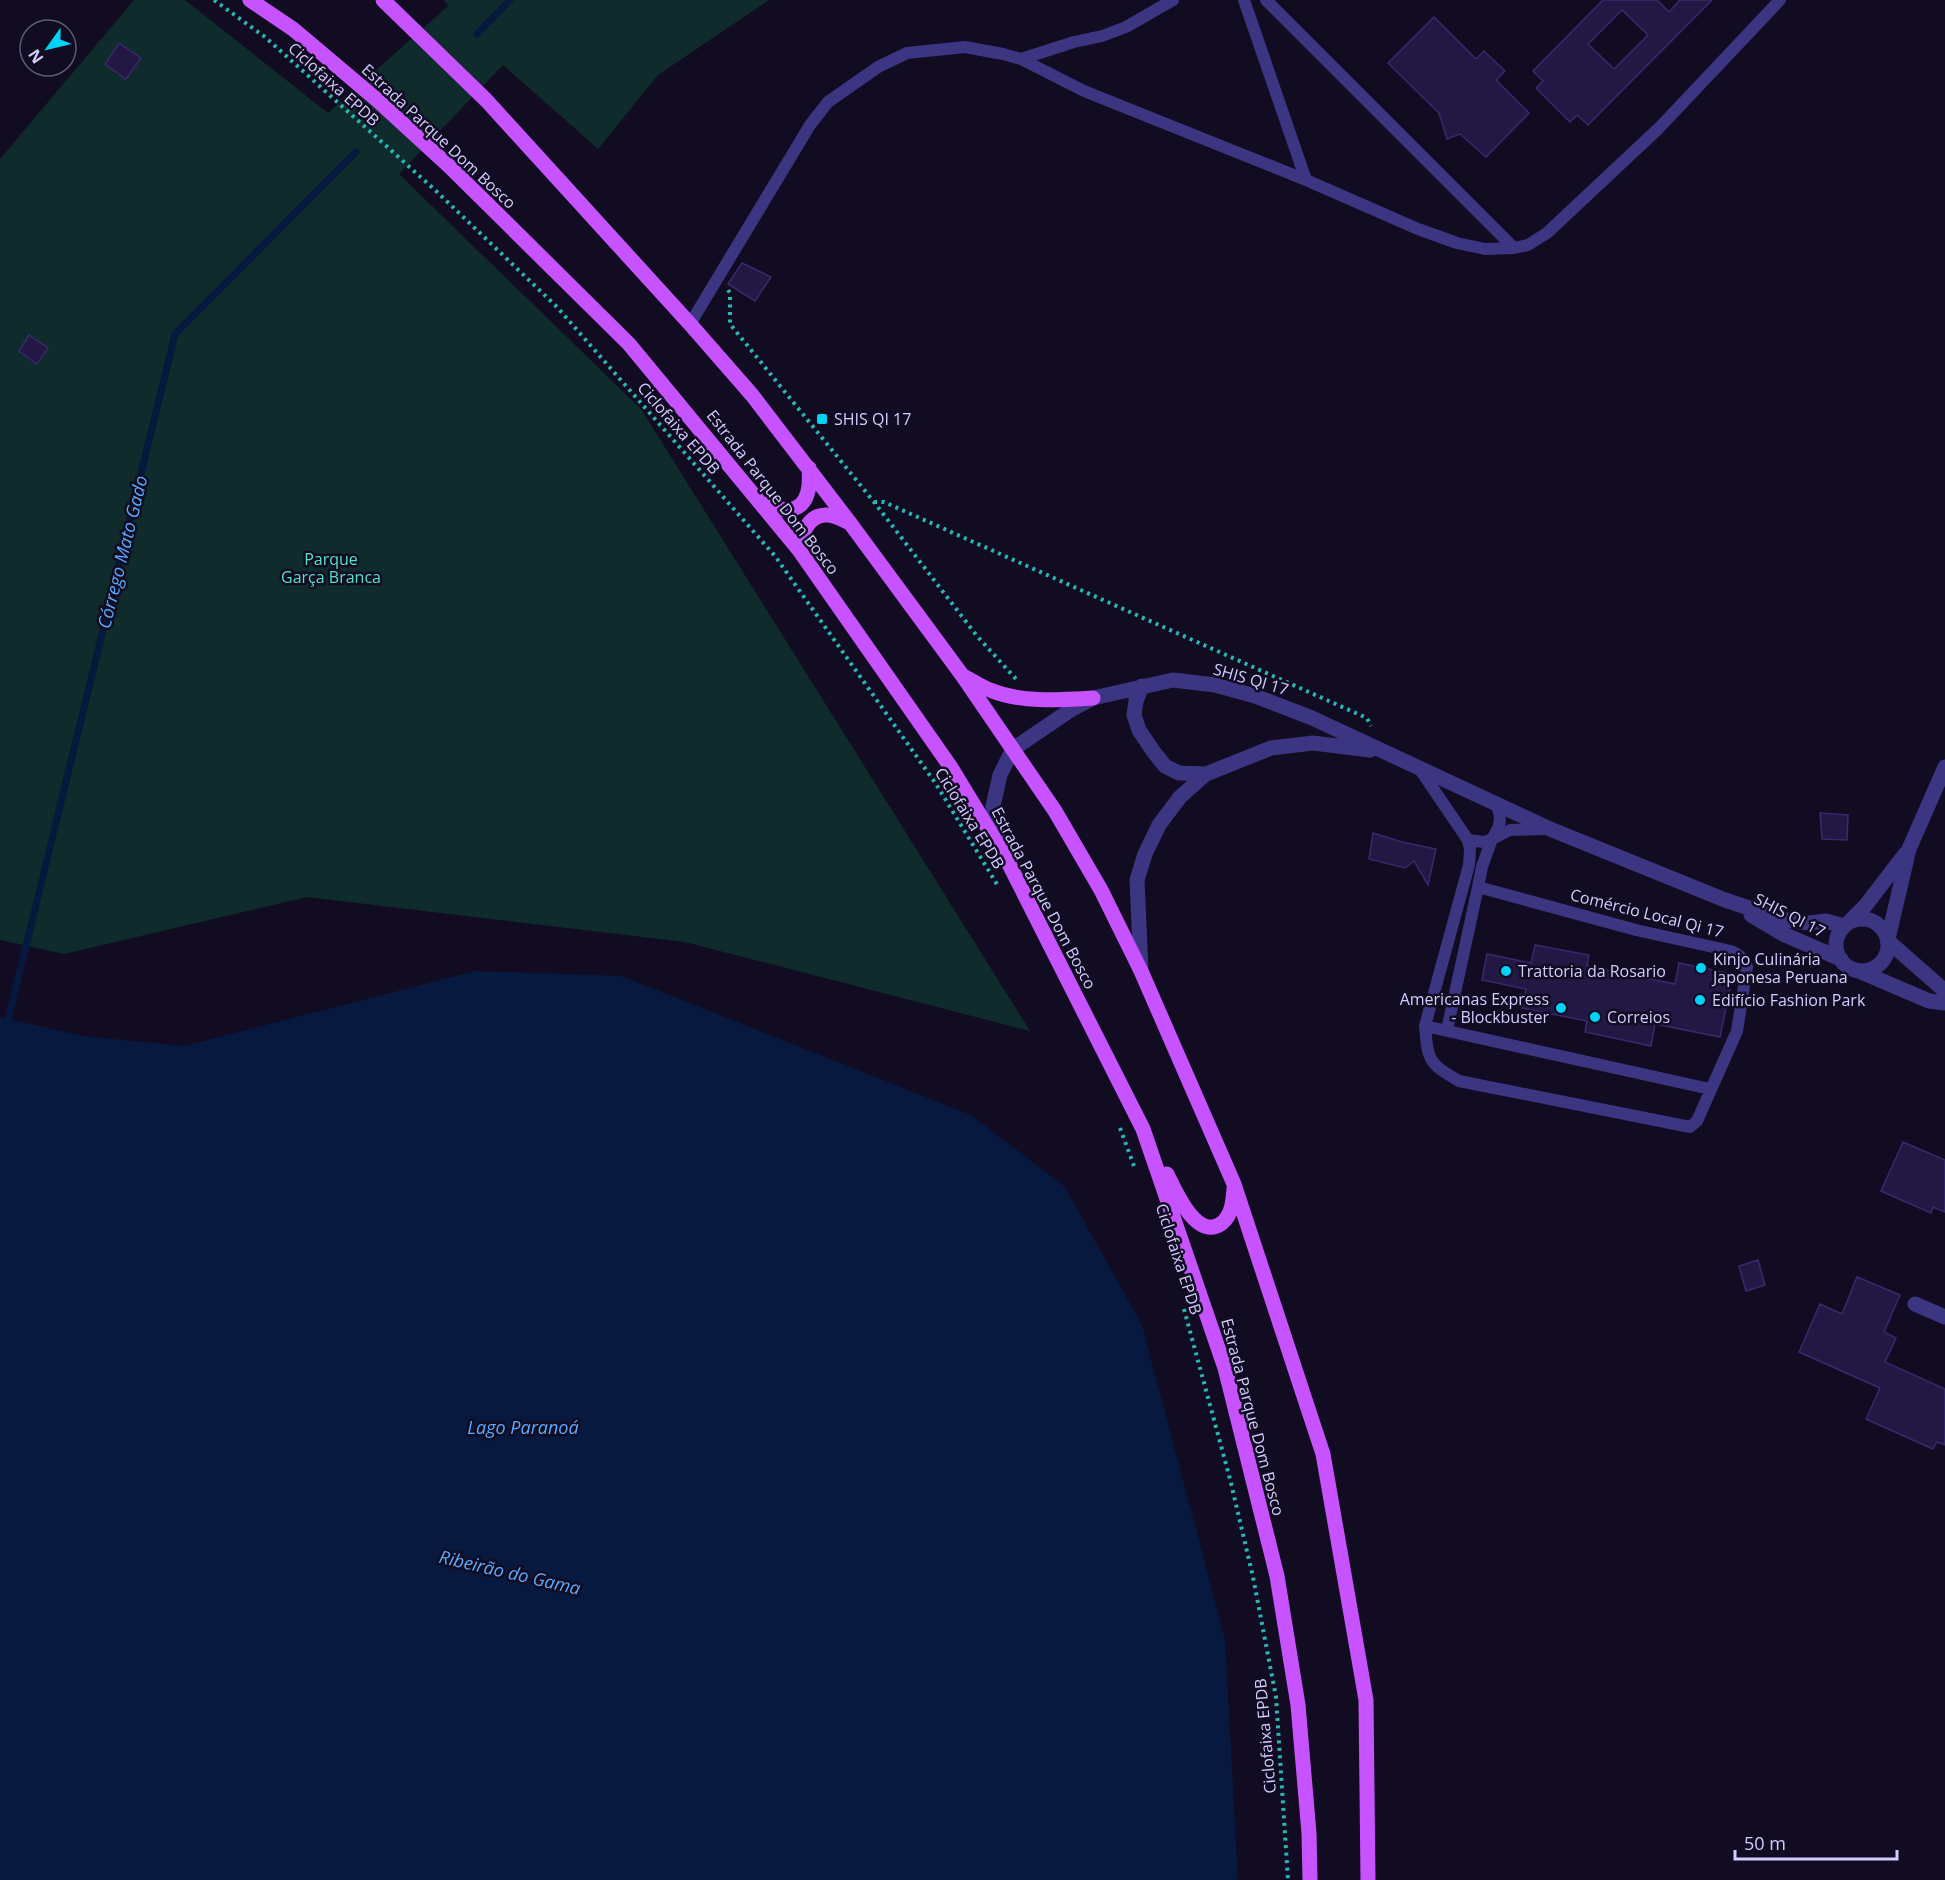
<svg xmlns="http://www.w3.org/2000/svg" width="1945" height="1880" font-family="'Open Sans',sans-serif">
<style>
.green{fill:#0f2b2b}
.water{fill:#07193f}
.lines{fill:none;stroke-linecap:round;stroke-linejoin:round}
.stream{stroke:#07193f;stroke-width:7}
.building{fill:#221843;stroke:#3a296f;stroke-width:1.5;fill-rule:evenodd}
.path{stroke:#29b6b4;stroke-width:4;stroke-dasharray:3 4.5;stroke-linecap:butt}
.lane{stroke:#3c3582;stroke-width:12}
.street{stroke:#3c3582;stroke-width:15}
.primary{stroke:#c753ff;stroke-width:15}
.poi-dot{fill:#00d3f7;stroke:#110c21;stroke-width:2}
.labels{text-anchor:middle;dominant-baseline:central;stroke-width:5;stroke-linejoin:round;paint-order:stroke}
.street-label{font-size:16px;fill:#d4ccff;stroke:#110c21}
.poi-label{font-size:16px;fill:#d4ccff;stroke:#110c21;text-anchor:start}
.park-label{font-size:16px;fill:#54e3c6;stroke:#110c21}
.water-label{font-size:18px;font-style:italic;fill:#5aabff;stroke:#110c21}
</style>
<rect width="100%" height="100%" fill="#110c21"/>
<path class="green" d="M134,0H185L328,113L448,6L444,0H769L658,75L598,149L503,65L399,174L641,409L1030,1031L685,942L307,897L64,954L0,940V159Z"/>
<path class="water" d="M475,971L622,976L971,1115L1065,1187L1142,1325L1225,1639L1238,1880H0V1017L83,1036L184,1046Z"/>
<g class="lines">
<path class="stream" d="M477,34L510,0
M8,1020L175,334L356,152"/>
</g>
<path class="building" d="M1603,0H1657L1669,12L1680,0H1712L1588,125L1577,115L1570,122L1536,88L1543,81L1533,71ZM1622,10L1648,35L1614,69L1588,44Z
M1434,17L1476,59L1484,51L1505,71L1496,80L1529,113L1486,157L1460,134L1447,139L1439,113L1388,63Z
M119,43L141,58L126,79L105,64Z
M742,263L771,277L755,301L728,284Z
M29,335L48,348L37,364L19,351Z
M1820,813L1848,815L1847,840L1822,839Z
M1373,833L1402,842L1436,849L1428,885L1414,861L1405,868L1369,859Z
M1535,945L1589,955L1587,966L1675,984L1679,963L1733,974L1720,1037L1655,1024L1651,1046L1585,1032L1587,1021L1522,1008L1526,989L1482,980L1487,954L1531,963Z
M1903,1142L1945,1160V1212L1933,1207L1931,1213L1881,1191Z
M1758,1260L1765,1285L1746,1291L1739,1266Z
M1857,1277L1900,1295L1884,1332L1896,1338L1885,1362L1945,1389V1445L1937,1442L1933,1449L1866,1419L1880,1388L1799,1352L1820,1304L1842,1314Z"/>
<g class="lines">
<path class="path" d="M214,0L265,37L434,189L556,306L775,556L936,784L998,886
M728,290L730,293V324L874,502L977,636L1016,679
M874,502H884L1367,718L1371,726
M1120,1128L1134,1166
M1184,1309L1230,1479L1253,1577L1276,1697L1288,1880"/>
<path class="lane" d="M1244,0L1306,180
M1266,0L1514,248
M1021,59L1074,42L1102,36L1126,27L1173,0
M690,324L810,125L828,102L878,67L907,53L965,47L1003,54L1021,59L1084,91L1306,180L1418,229L1457,243L1485,249L1514,248L1528,245L1547,233L1659,128L1780,0
M1419,768L1468,840L1470,849L1469,865L1425,1026C1428,1061 1428,1063 1459,1081L1690,1127L1697,1121L1737,1031L1747,967C1744,957 1739,955 1731,951L1636,930L1478,887L1482,867L1492,839L1510,830L1546,829
M1468,840L1484,842L1492,839C1500,827 1503,818 1496,804
M1425,1026L1710,1089
M1447,1030L1478,887"/>
<path class="street" d="M1142,686L1136,701L1134,715L1139,730L1153,751L1165,766L1179,773L1206,774
M1002,846L994,819L993,806L1000,775L1013,749L1072,709L1093,698L1173,680L1215,685L1255,696L1312,718L1550,829L1725,900L1786,920L1809,923L1826,921L1844,926
M1751,915L1783,934L1841,959
M1836 945a26 26 0 1 1 52 0a26 26 0 1 1-52 0Z
M1850,921L1866,905L1905,854
M1888,939L1909,849L1945,767
M1888,941L1945,991
M1141,971L1137,880L1145,854L1159,825L1180,797L1206,774L1271,748L1313,743L1370,750
M1859,971L1929,1001L1945,1003
M1915,1304L1945,1317"/>
<path class="primary" d="M250,0L293,29L376,99L449,166L629,344L799,550L950,766L1006,858L1143,1129L1225,1368L1277,1576L1298,1705L1309,1833L1310,1880
M383,0L486,100L690,324L752,395L850,523L962,675L1055,811L1101,890L1141,971L1234,1184L1323,1454L1366,1700L1368,1880
M764,504C799,519 812,503 809,468
M799,550C801,535 808,514 827,515C835,515 843,520 850,523
M965,677C973,681 981,687 990,690C1021,703 1060,700 1093,698
M1167,1174C1176,1192 1197,1242 1222,1223C1232,1215 1233,1201 1234,1189"/>
</g>
<g class="poi-dot">
<rect x="816" y="413" width="12" height="12" rx="3"/>
<circle cx="1701" cy="968" r="6"/>
<circle cx="1506" cy="971" r="6"/>
<circle cx="1700" cy="1000" r="6"/>
<circle cx="1561" cy="1008" r="6"/>
<circle cx="1595" cy="1017" r="6"/>
</g>
<g class="labels">
<g class="street-label">
<text transform="translate(334 84) rotate(42)">Ciclofaixa EPDB</text>
<text transform="translate(439 136) rotate(43)">Estrada Parque Dom Bosco</text>
<text transform="translate(679 428) rotate(49)">Ciclofaixa EPDB</text>
<text transform="translate(773 492) rotate(52)">Estrada Parque Dom Bosco</text>
<text transform="translate(1251 679) rotate(16)">SHIS QI 17</text>
<text transform="translate(970 818) rotate(58)">Ciclofaixa EPDB</text>
<text transform="translate(1044 898) rotate(62)">Estrada Parque Dom Bosco</text>
<text transform="translate(1647 913) rotate(14)">Comércio Local Qi 17</text>
<text transform="translate(1790 915) rotate(27)">SHIS QI 17</text>
<text transform="translate(1179 1259) rotate(72)">Ciclofaixa EPDB</text>
<text transform="translate(1253 1417) rotate(75)">Estrada Parque Dom Bosco</text>
<text transform="translate(1265 1736) rotate(-95)">Ciclofaixa EPDB</text>
</g>
<g class="poi-label">
<text x="834" y="419">SHIS QI 17</text>
<text x="1713" y="959">Kinjo Culinária<tspan x="1713" dy="18">Japonesa Peruana</tspan></text>
<text x="1518" y="971">Trattoria da Rosario</text>
<text x="1549" y="999" text-anchor="end">Americanas Express<tspan x="1549" dy="18">- Blockbuster</tspan></text>
<text x="1712" y="1000">Edifício Fashion Park</text>
<text x="1607" y="1017">Correios</text>
</g>
<g class="park-label">
<text x="331" y="559">Parque<tspan x="331" dy="18">Garça Branca</tspan></text>
</g>
<g class="water-label">
<text transform="translate(122 552) rotate(-76)">Córrego Mato Gado</text>
<text x="523" y="1427">Lago Paranoá</text>
<text transform="translate(510 1572) rotate(13)">Ribeirão do Gama</text>
</g>
</g>
<g transform="translate(48 48) rotate(236)"><circle r="28" fill="#110c21" stroke="#5f597a" stroke-width="1.5"/>
<path d="M0-4.5L10 22L0 15L-10 22Z" fill="#00d3f7"/>
<text y="-9" font-size="16" font-weight="bold" text-anchor="middle" fill="#d4ccff">N</text>
</g>
<path d="M1735 1850v9h162v-9" fill="none" stroke="#d4ccff" stroke-width="3"/>
<text x="1744" y="1850" font-size="18" fill="#d4ccff" stroke="#110c21" stroke-width="4.5" paint-order="stroke">50 m</text>
</svg>
